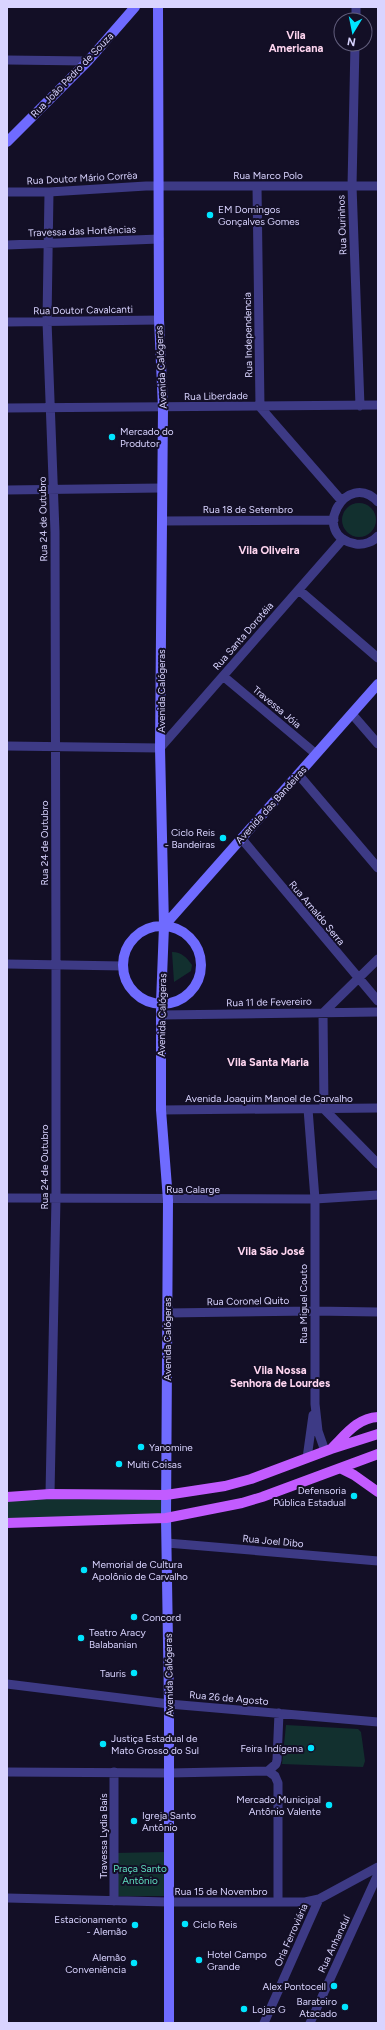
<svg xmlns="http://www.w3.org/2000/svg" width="385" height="2030" font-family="Figtree,sans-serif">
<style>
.green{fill:#12302f}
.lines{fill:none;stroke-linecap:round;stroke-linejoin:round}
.street{stroke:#3d3a85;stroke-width:9}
.secondary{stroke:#6f6bff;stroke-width:10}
.primary{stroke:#c25bff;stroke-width:10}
.poi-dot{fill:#00e5ff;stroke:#130f26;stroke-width:1.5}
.labels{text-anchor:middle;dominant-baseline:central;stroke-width:4;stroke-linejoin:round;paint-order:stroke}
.street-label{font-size:10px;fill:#d9d4ff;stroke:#130f26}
.poi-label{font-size:10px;fill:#d9d4ff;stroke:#130f26;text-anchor:start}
.park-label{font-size:10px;fill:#5fe0c0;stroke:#130f26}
.neighbourhood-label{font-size:11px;font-weight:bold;fill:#ffd6f0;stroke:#130f26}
</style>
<rect width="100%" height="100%" fill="#130f26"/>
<path class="green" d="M342 520a17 17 0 1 1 34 0a17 17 0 1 1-34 0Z
M172,952C182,952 187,958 192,965L191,971L174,982Z
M166,1495V1518L7,1523V1497Z
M286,1725L358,1729L361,1732L365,1761L363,1767L282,1764Z
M165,1852L164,1896H115L114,1853Z"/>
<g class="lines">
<path class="street" d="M356,20V7
M355,44L352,186L360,406
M7,60L88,61
M257,186L260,407L341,500
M7,192H49L146,186H378
M49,192L47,321L55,532L56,965V1198L50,1494
M7,245L159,239
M7,322L159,320
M7,408L378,405
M7,490L161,488
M378,502C347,468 308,536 356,544C364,545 373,542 378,536
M162,521L334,520
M299,590L378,658
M223,676L316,754
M352,714L378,744
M7,746L160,748L343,539
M298,774L378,868
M241,838L378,1001
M7,964L123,966
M161,1015L378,1012
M308,1109L315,1199V1404L318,1431L325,1451
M324,1109L323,1013L378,959
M324,1109L378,1164
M161,1110L378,1108
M7,1198L315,1199L378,1195
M167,1313L314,1311L378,1312
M307,1458L313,1415
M167,1543L378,1561
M7,1684L169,1704L378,1722
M268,1771L275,1776L278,1783V1902
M268,1771L276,1764L277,1760L279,1713
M7,1772L169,1773L268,1771
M114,1772V1901
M7,1898L168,1902H305L319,1899L378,1867
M264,2023L319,1899
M310,2023L378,1874"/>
<path class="secondary" d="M158,7L159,320L163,408L160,748L164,926L161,1003V1110L168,1200L166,1518L169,1704V2023
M7,142L88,61L135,7
M164,926L378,684
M123 965a39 39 0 1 1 78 0a39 39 0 1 1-78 0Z"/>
<path class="primary" d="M333,1447C347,1433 358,1418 378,1417
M340,1468L354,1475L378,1492
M7,1497L50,1494L166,1495L225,1486L251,1479L331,1449L378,1434
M7,1523L166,1518L242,1503L262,1497L378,1454"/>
</g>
<g class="poi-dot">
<circle cx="210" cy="215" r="4"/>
<circle cx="112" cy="437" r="4"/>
<circle cx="223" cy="838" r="4"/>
<circle cx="141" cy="1447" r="4"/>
<circle cx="119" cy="1464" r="4"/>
<circle cx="354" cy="1496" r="4"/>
<circle cx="84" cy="1570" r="4"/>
<circle cx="134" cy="1617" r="4"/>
<circle cx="81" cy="1638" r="4"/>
<circle cx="134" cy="1673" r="4"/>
<circle cx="103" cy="1744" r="4"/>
<circle cx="311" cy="1748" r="4"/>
<circle cx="329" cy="1805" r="4"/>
<circle cx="134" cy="1821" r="4"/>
<circle cx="185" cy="1924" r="4"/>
<circle cx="135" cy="1925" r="4"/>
<circle cx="199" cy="1960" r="4"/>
<circle cx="134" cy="1963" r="4"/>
<circle cx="334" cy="1986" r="4"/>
<circle cx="345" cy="2007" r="4"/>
<circle cx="244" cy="2009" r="4"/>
</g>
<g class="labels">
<g class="street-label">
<text transform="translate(72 75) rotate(-46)">Rua João Pedro de Souza</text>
<text x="268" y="175">Rua Marco Polo</text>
<text transform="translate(82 178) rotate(-3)">Rua Doutor Mário Corrêa</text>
<text transform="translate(342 225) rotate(-92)">Rua Ourinhos</text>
<text transform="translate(82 231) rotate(-2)">Travessa das Hortências</text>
<text transform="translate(83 310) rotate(-1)">Rua Doutor Cavalcanti</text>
<text transform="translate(248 335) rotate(-91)">Rua Independencia</text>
<text transform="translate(161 367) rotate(-93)">Avenida Calógeras</text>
<text transform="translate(216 396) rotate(-1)">Rua Liberdade</text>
<text x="248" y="509">Rua 18 de Setembro</text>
<text transform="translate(43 519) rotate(-91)">Rua 24 de Outubro</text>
<text transform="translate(243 636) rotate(-49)">Rua Santa Dorotéia</text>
<text transform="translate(161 691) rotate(-90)">Avenida Calógeras</text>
<text transform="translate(277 707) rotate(40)">Travessa Jóia</text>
<text transform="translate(271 805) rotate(-48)">Avenida das Bandeiras</text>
<text transform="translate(44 843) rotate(-90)">Rua 24 de Outubro</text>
<text transform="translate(317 913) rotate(50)">Rua Arnaldo Serra</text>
<text transform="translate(269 1002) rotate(-1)">Rua 11 de Fevereiro</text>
<text transform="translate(162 1015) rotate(-89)">Avenida Calógeras</text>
<text x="269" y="1098">Avenida Joaquim Manoel de Carvalho</text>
<text transform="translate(44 1167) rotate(-90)">Rua 24 de Outubro</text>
<text x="193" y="1189">Rua Calarge</text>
<text transform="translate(248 1301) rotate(-1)">Rua Coronel Quito</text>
<text transform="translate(303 1304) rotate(-90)">Rua Miguel Couto</text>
<text transform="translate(167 1339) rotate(-90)">Avenida Calógeras</text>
<text transform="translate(273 1541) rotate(5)">Rua Joel Dibo</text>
<text transform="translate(169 1675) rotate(-91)">Avenida Calógeras</text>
<text transform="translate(229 1698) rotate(5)">Rua 26 de Agosto</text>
<text transform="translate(103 1836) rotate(-90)">Travessa Lydia Baís</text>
<text x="221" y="1891">Rua 15 de Novembro</text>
<text transform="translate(291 1935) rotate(-66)">Orla Ferroviária</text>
<text transform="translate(334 1944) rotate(-65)">Rua Anhanduí</text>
</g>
<g class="poi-label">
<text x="218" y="209">EM Domingos<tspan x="218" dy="12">Gonçalves Gomes</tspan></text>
<text x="120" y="431">Mercado do<tspan x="120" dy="12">Produtor</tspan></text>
<text x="215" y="832" text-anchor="end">Ciclo Reis<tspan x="215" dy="12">- Bandeiras</tspan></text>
<text x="149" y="1447">Yanomine</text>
<text x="127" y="1464">Multi Coisas</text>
<text x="346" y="1490" text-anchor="end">Defensoria<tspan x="346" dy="12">Pública Estadual</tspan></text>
<text x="92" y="1564">Memorial de Cultura<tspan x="92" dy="12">Apolônio de Carvalho</tspan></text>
<text x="142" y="1617">Concord</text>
<text x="89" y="1632">Teatro Aracy<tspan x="89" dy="12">Balabanian</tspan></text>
<text x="126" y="1673" text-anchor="end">Tauris</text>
<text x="111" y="1738">Justiça Estadual de<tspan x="111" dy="12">Mato Grosso do Sul</tspan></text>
<text x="303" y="1748" text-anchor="end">Feira Indígena</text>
<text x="321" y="1799" text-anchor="end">Mercado Municipal<tspan x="321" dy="12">Antônio Valente</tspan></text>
<text x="142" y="1815">Igreja Santo<tspan x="142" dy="12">Antônio</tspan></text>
<text x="127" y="1919" text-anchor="end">Estacionamento<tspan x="127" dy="12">- Alemão</tspan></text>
<text x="193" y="1924">Ciclo Reis</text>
<text x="207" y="1954">Hotel Campo<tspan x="207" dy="12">Grande</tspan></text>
<text x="126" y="1957" text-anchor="end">Alemão<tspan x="126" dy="12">Conveniência</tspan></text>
<text x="326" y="1986" text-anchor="end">Alex Pontocell</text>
<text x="337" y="2001" text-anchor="end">Barateiro<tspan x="337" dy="12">Atacado</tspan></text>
<text x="252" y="2009">Lojas G</text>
</g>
<g class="park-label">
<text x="140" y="1868">Praça Santo<tspan x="140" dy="12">Antônio</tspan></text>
</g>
<g class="neighbourhood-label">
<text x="296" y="35">Vila<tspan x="296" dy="13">Americana</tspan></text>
<text x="269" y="550">Vila Oliveira</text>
<text x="268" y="1062">Vila Santa Maria</text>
<text x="271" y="1251">Vila São José</text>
<text x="280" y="1370">Vila Nossa<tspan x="280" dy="13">Senhora de Lourdes</tspan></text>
</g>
</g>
<rect width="385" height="2030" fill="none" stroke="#d9d4ff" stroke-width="16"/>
<g transform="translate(353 32) rotate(190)"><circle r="19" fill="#130f26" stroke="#625e7d"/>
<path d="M0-3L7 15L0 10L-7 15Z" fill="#00e5ff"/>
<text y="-6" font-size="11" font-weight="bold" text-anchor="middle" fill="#d9d4ff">N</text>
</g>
</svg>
